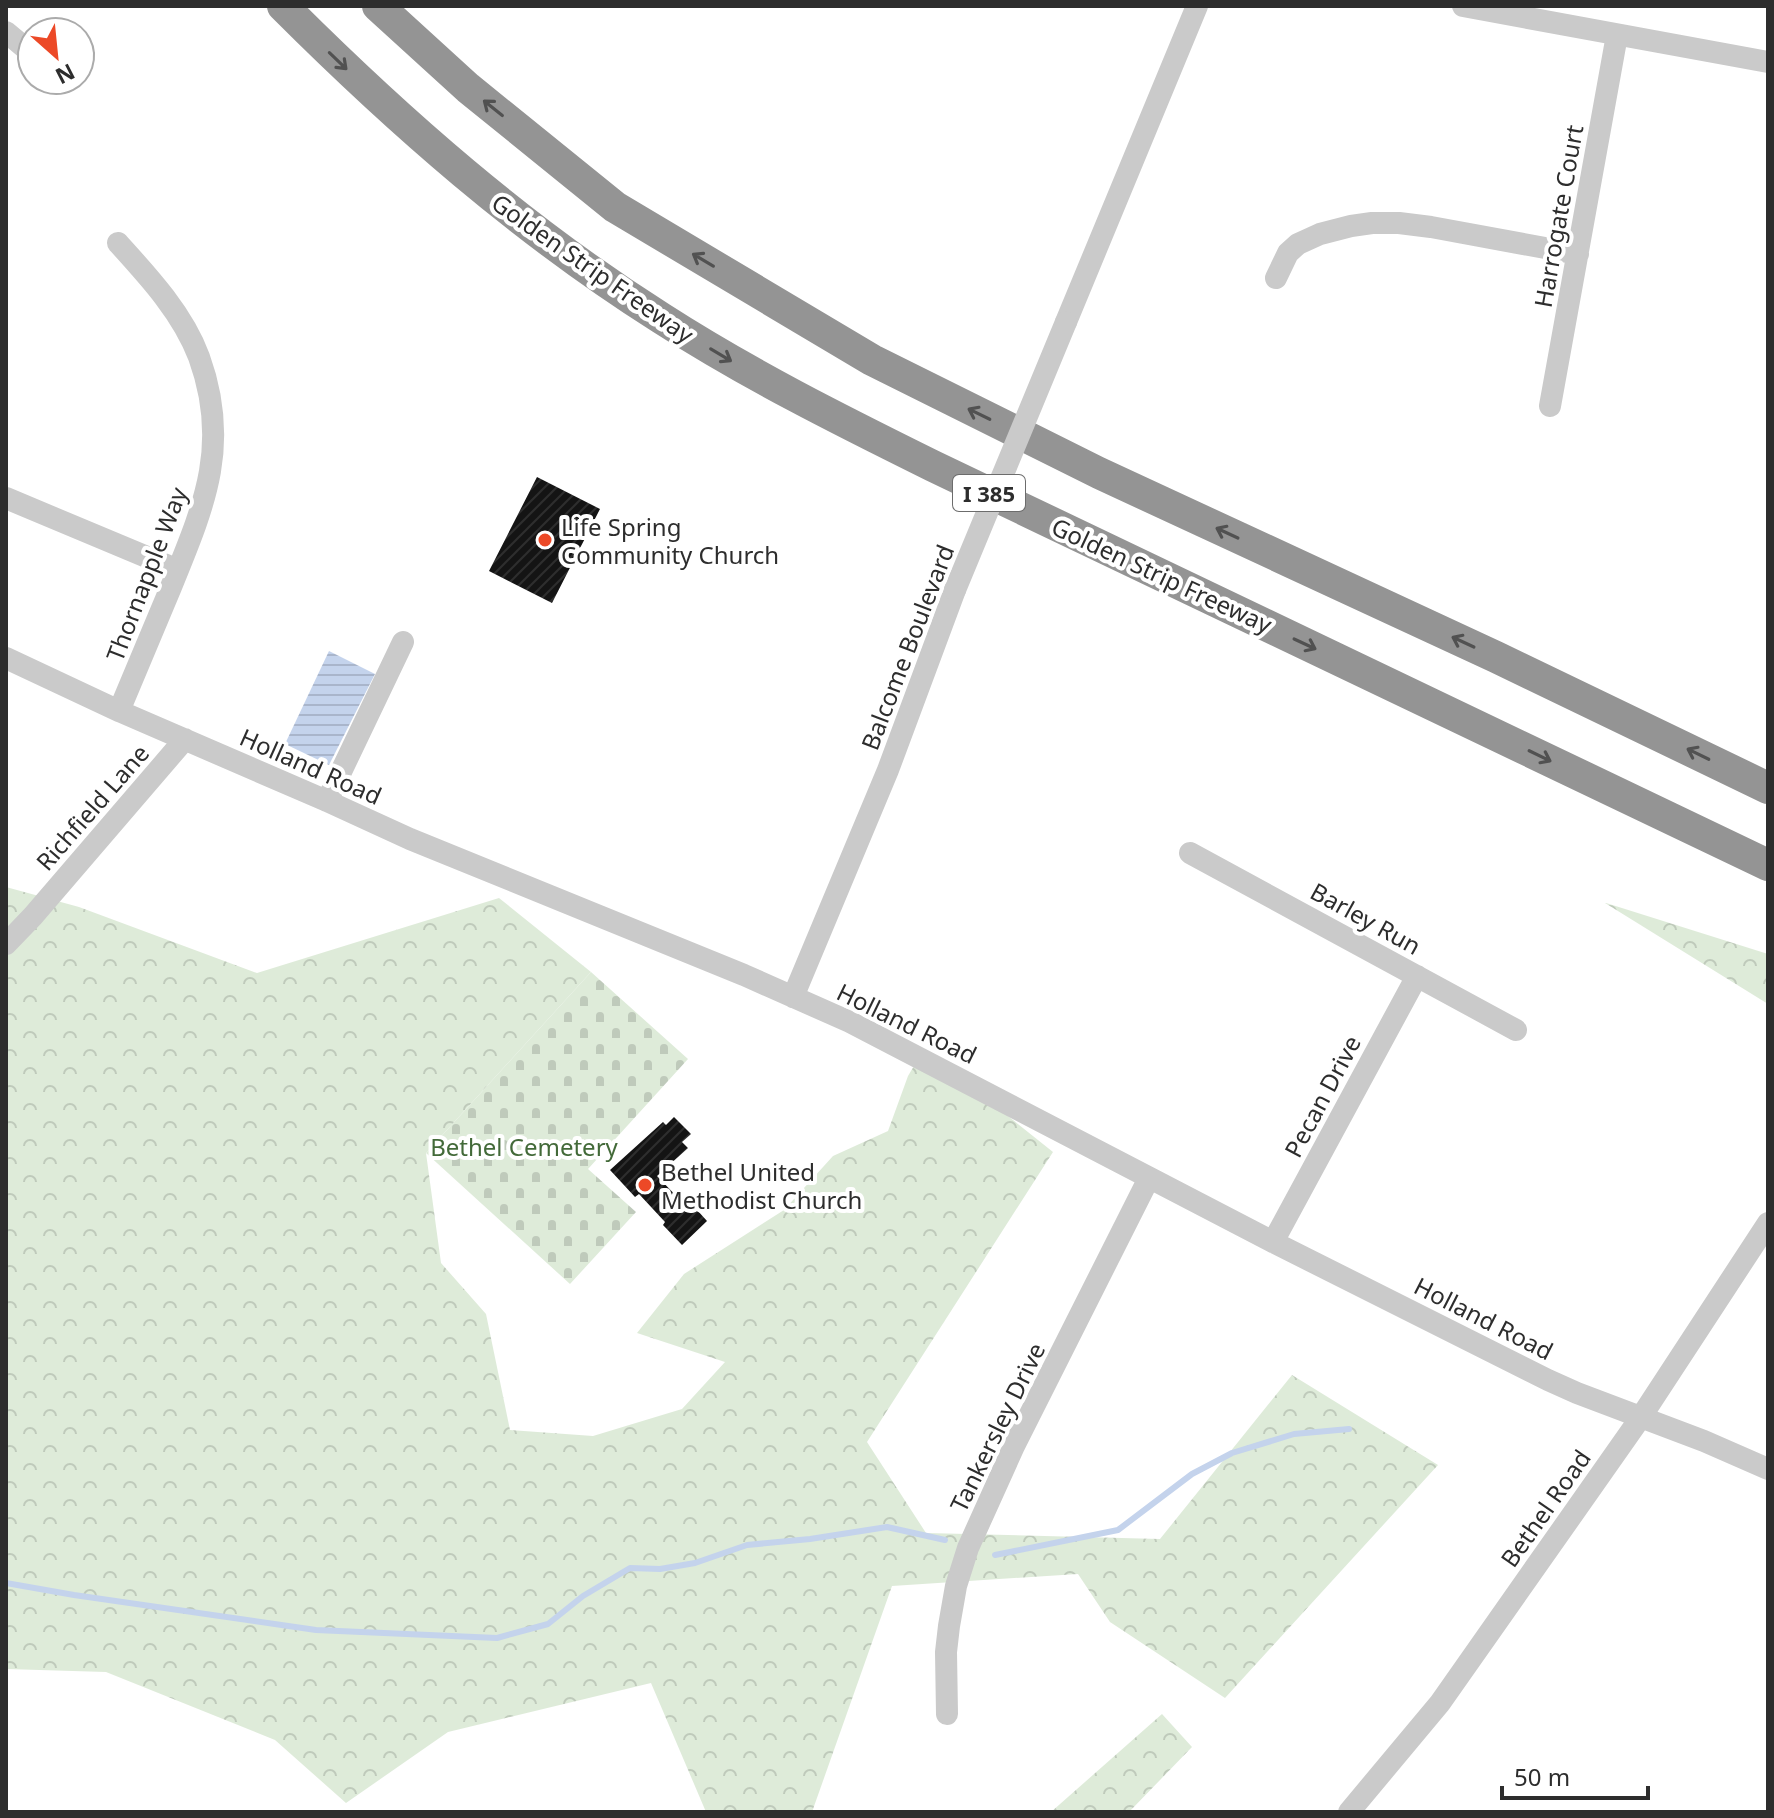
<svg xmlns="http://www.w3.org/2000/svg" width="1774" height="1818" font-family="'Noto Sans',sans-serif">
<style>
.forest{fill:url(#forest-crowns)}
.cemetery{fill:url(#cemetery-stones)}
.water{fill:url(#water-rules)}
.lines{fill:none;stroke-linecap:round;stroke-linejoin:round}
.stream{stroke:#c4d3ec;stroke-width:6}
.building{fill:url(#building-hatch)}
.minor{stroke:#cacaca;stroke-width:22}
.highway{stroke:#949494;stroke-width:32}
.minor-bridge{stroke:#cacaca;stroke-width:22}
.oneway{stroke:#515151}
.poi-dot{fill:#ec4927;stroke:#fff;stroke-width:3}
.labels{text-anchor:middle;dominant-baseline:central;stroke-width:8;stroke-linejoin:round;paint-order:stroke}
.shield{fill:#fff;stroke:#6c6c6c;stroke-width:2}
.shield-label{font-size:22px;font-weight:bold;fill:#2d2d2d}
.street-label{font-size:24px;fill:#2d2d2d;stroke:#fff}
.poi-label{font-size:24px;fill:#2d2d2d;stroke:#fff;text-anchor:start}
.park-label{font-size:24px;fill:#436a39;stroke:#fff}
</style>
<defs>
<pattern id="forest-crowns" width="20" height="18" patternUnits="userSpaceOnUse" patternTransform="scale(2)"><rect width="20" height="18" fill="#deebd9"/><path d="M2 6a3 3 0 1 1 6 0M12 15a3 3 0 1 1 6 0" fill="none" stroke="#bfcabb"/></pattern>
<pattern id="cemetery-stones" width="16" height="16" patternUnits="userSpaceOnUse" patternTransform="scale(2)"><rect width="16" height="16" fill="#deebd9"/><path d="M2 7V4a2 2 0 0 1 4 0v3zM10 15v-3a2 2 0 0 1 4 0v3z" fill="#bfcabb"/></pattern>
<pattern id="water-rules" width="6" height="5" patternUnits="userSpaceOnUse" patternTransform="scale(2)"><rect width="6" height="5" fill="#c4d3ec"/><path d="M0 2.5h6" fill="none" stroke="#a9b5cb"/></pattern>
<pattern id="building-hatch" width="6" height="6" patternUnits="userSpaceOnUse" patternTransform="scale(2)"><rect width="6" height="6" fill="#141414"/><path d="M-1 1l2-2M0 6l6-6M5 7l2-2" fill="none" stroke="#2e2e2e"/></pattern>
</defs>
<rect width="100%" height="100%" fill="#fff"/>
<path class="forest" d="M6,887L79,907L257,973L499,898L591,972L426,1153L441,1263L486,1314L510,1430L593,1436L682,1409L725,1362L637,1333L684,1274L784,1210L833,1156L888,1131L908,1076L924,1049L1053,1152L867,1442L926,1533L1160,1539L1292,1375L1438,1465L1225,1698L1110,1622L1078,1574L892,1586L812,1812H706L651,1683L448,1732L346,1803L275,1740L106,1672L6,1669Z
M1606,903L1768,954V1004L1605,903Z
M1162,1714L1192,1747L1129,1812H1051Z"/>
<path class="cemetery" d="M591,972L688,1059L588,1169L636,1212L570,1284L426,1153Z"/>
<path class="water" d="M329,651L375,674L329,765L285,744Z"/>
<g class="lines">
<path class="stream" d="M995,1555L1118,1530L1192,1474L1232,1453L1294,1434L1349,1429
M6,1583L74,1595L316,1630L497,1638L548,1624L583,1596L630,1568L660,1569L695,1563L747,1545L810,1539L887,1527L945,1540"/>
</g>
<path class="building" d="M537,477L600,509L552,603L489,571Z
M674,1117L691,1134L682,1142L688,1148L657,1176L684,1204L688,1200L707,1221L682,1245L663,1225L665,1222L639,1194L635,1197L610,1170L663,1122L666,1125Z"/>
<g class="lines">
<path class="minor" d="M1463,6L1768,62
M6,32L24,47
M118,243C149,277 183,314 199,357C231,445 204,506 171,587C154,628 137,669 119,711
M1276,278L1288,253L1298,244L1320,234L1351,226L1372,223H1399L1431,227L1578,254
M1066,322L1197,6
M1550,406L1617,35
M6,498L178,570
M6,658L119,711L327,801L410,839L744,975L850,1022L1273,1242L1548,1380L1577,1393L1704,1441L1768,1469
M327,801L403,642
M1190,853L1516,1030
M6,944L33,916L185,739
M793,997L888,770L955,590
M1273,1242L1417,976
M947,1714L946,1652L949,1626L956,1586L968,1548L1014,1446L1149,1178
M1349,1812L1440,1703L1641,1417L1768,1223"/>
<path class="highway" d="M283,6C399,122 522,230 661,318C748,374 840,420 933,466L1768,865
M378,6L468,88L615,207L872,360L1099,473L1496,657L1768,788"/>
<path class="minor-bridge" d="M955,590L1066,322"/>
</g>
<defs><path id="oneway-shaft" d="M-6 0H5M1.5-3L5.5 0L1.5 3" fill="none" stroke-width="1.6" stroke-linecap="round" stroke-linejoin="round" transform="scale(2)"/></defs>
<g class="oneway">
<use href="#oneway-shaft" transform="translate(338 61) rotate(44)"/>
<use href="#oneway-shaft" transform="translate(493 108) rotate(-141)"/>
<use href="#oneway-shaft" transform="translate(703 260) rotate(-149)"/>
<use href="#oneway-shaft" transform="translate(721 355) rotate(31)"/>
<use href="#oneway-shaft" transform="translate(979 414) rotate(-154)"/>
<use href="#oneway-shaft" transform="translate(1227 533) rotate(-155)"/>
<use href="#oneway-shaft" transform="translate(1463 642) rotate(-155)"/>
<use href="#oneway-shaft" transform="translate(1305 644) rotate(25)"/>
<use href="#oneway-shaft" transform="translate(1698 754) rotate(-154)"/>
<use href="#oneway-shaft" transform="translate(1540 756) rotate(26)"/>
</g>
<g class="poi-dot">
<circle cx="545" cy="540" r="8"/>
<circle cx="645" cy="1185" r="8"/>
</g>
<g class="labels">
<rect class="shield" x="953" y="475" width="72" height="36" rx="6"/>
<g class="shield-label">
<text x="989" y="493">I 385</text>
</g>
<g class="street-label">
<text transform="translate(1558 216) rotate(-80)">Harrogate Court</text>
<text transform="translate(593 268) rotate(35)">Golden Strip Freeway</text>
<text transform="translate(146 574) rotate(-69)">Thornapple Way</text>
<text transform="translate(1162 575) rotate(25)">Golden Strip Freeway</text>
<text transform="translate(907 647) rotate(-69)">Balcome Boulevard</text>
<text transform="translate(311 766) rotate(24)">Holland Road</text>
<text transform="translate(92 807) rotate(-49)">Richfield Lane</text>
<text transform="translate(1366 918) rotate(29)">Barley Run</text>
<text transform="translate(907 1023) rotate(26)">Holland Road</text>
<text transform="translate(1322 1096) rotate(-62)">Pecan Drive</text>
<text transform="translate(1484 1318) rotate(27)">Holland Road</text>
<text transform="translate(997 1427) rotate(-64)">Tankersley Drive</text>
<text transform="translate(1545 1508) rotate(-55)">Bethel Road</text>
</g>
<g class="poi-label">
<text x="561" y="526">Life Spring<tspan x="561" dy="28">Community Church</tspan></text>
<text x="661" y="1171">Bethel United<tspan x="661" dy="28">Methodist Church</tspan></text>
</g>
<g class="park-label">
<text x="524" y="1146">Bethel Cemetery</text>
</g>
</g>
<rect width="1774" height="1818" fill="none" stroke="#2d2d2d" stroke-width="16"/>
<g transform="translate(56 56) rotate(153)"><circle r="38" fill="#ffffff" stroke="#ababab" stroke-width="2"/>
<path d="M0-6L14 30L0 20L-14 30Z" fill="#ec4927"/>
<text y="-12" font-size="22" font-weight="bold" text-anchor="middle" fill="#2d2d2d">N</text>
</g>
<path d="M1502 1786v12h146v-12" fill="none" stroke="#2d2d2d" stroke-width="4"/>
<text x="1514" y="1786" font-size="24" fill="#2d2d2d" stroke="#ffffff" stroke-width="6" paint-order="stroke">50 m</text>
</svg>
